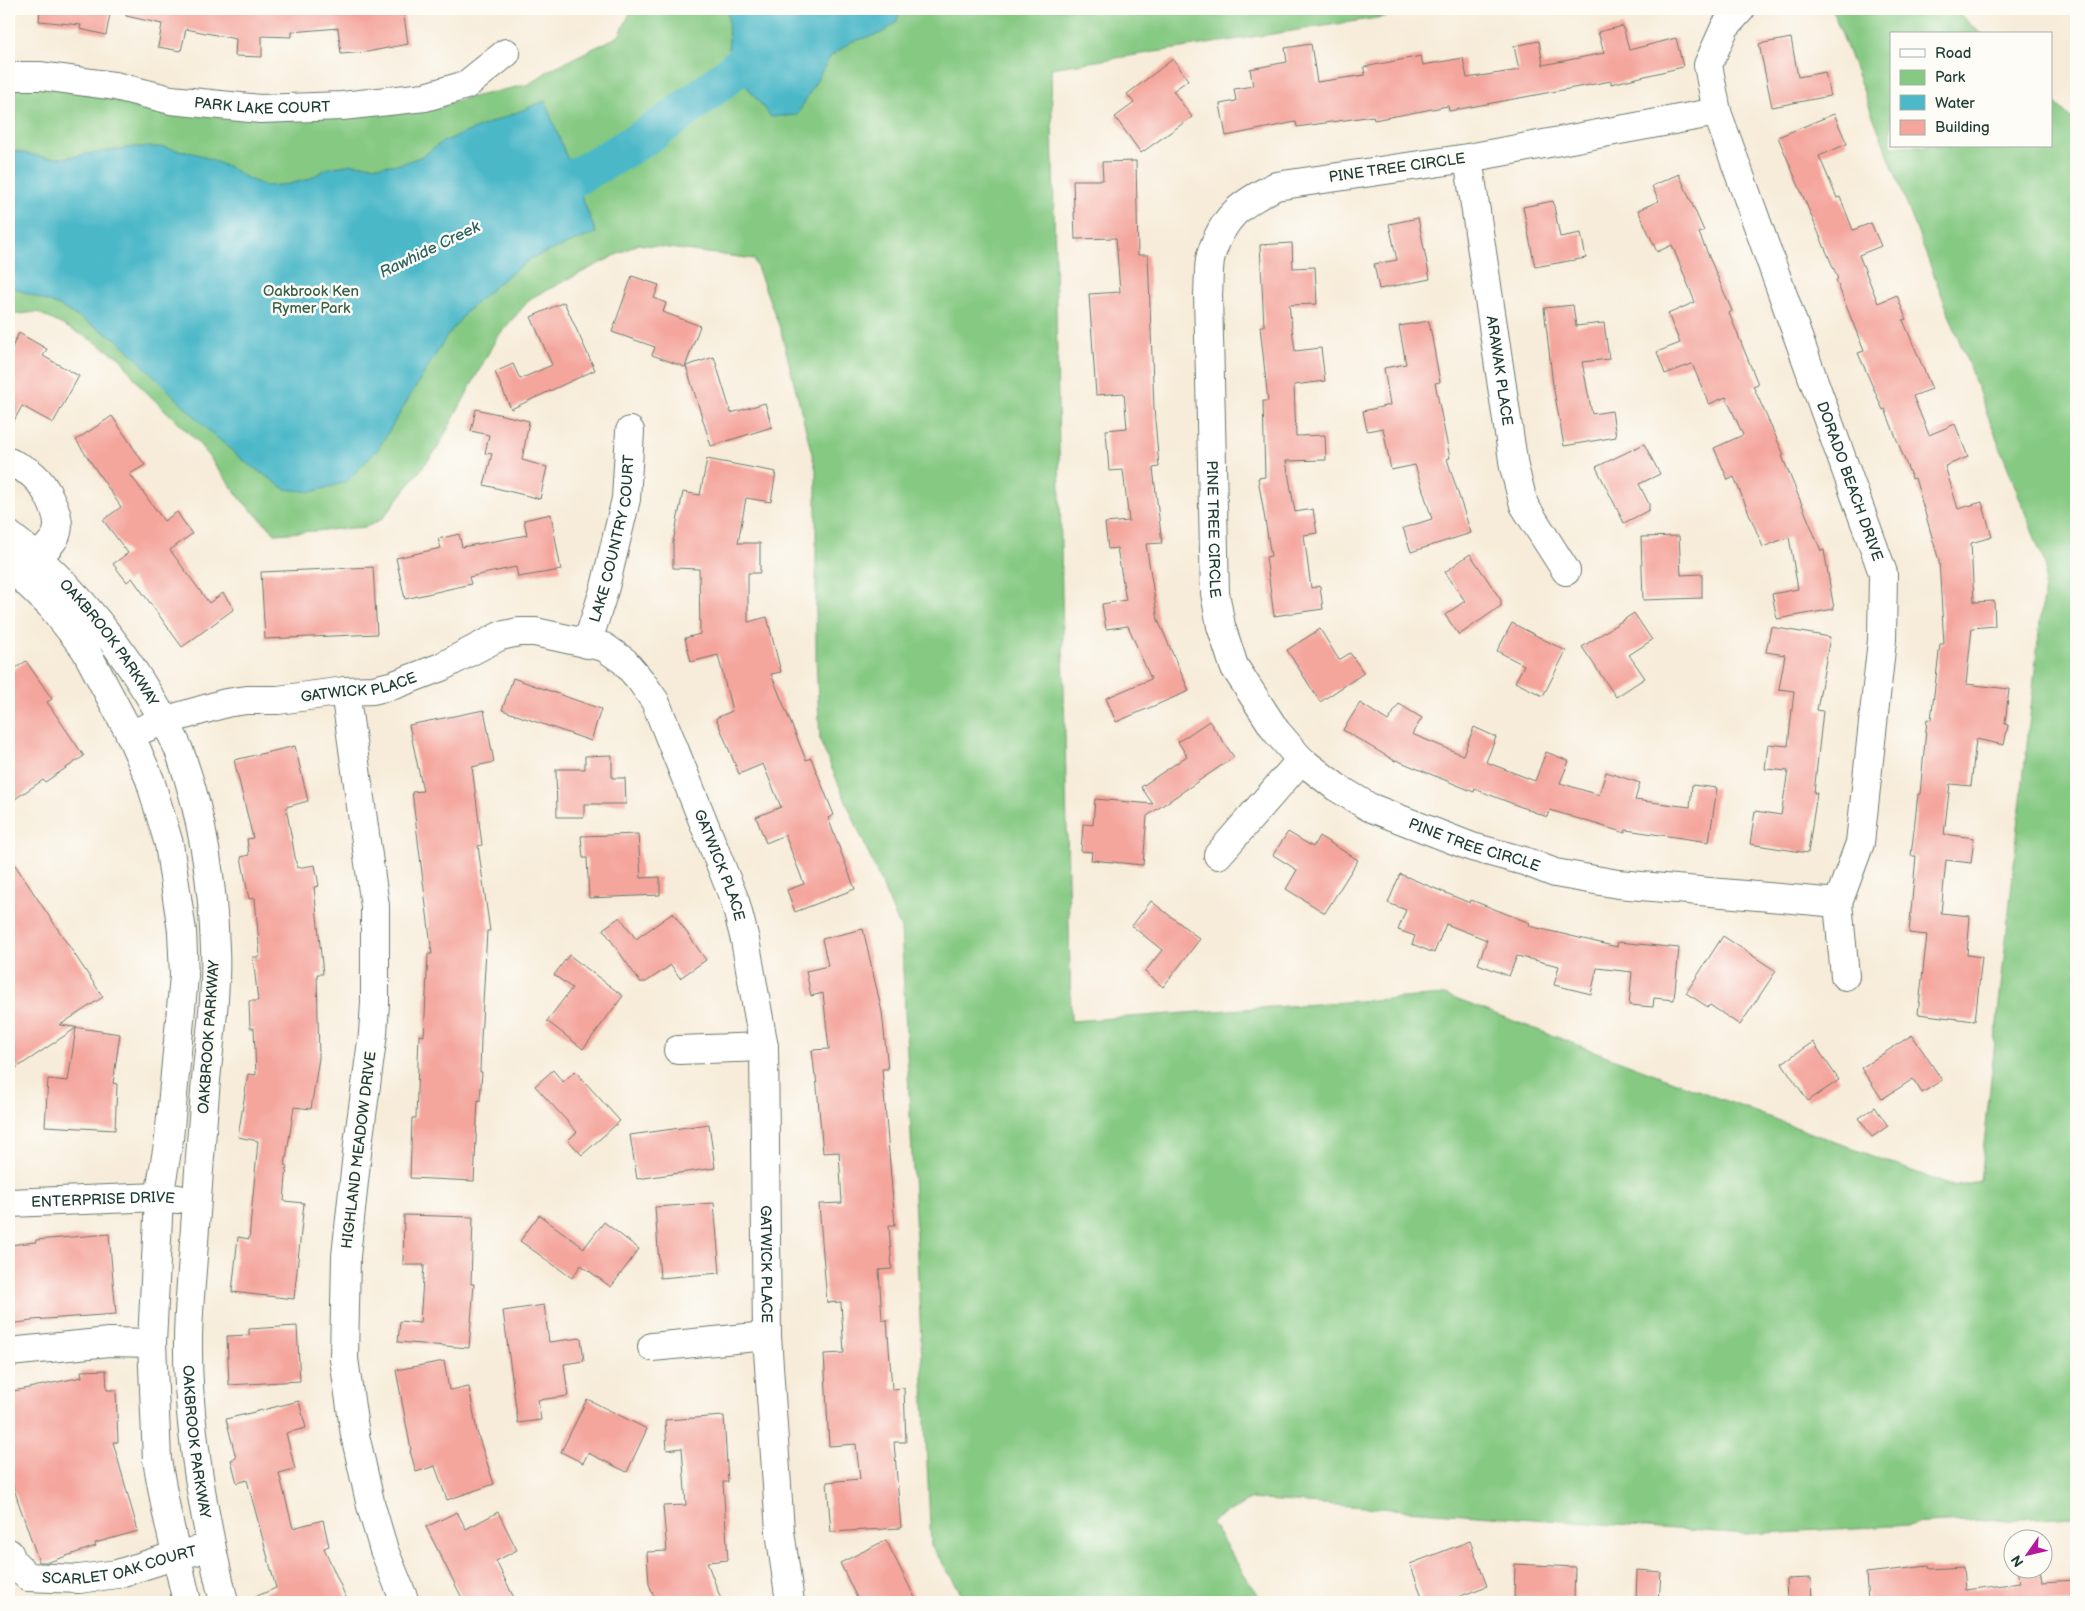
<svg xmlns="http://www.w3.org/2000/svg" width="2085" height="1611" font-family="'Balsamiq Sans',sans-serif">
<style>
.green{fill:#85c982;stroke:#52835b}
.water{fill:#4cb8c8;stroke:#367a7e}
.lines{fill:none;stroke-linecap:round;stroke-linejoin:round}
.river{stroke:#4cb8c8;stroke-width:38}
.building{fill:#f4a59c}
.minor-casing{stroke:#6b7a6e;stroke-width:30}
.minor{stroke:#fff;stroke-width:28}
.labels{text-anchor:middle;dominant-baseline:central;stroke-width:5;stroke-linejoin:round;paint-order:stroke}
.street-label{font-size:15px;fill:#1f3d34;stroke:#fdfcf7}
.park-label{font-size:15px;fill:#386048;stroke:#fdfcf7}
.water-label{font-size:16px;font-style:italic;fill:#2c6260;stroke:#fdfcf7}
</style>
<rect width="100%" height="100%" fill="#fdfcf7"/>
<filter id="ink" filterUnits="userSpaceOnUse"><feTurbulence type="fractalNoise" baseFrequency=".02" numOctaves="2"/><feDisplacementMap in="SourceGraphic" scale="10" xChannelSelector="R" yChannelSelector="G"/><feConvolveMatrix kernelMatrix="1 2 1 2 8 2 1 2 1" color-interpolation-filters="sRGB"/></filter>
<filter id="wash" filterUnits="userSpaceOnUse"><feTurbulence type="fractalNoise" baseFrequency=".0096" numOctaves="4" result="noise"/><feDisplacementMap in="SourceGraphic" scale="20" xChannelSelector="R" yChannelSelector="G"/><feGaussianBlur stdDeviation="1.12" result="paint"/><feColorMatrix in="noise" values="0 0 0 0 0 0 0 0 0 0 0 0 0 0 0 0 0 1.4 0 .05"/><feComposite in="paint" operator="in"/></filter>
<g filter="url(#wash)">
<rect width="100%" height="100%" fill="#f7ecd9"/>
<path class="green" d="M632,9H1435L1051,68L1071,1021L1445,995L1952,1186L1980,1181L2046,567L1832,9H1954L1981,34H1891V146H2051V99L2076,123V1516L1745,1534L1251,1499L1211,1522L1262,1602H967L931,1545L901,929L820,741L816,659V470L781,331L754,259L638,244L531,298L497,337L437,449L382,519L366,527L276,534L243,502L197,441L141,387L120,358L90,339L37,312L9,315V82L75,91L170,112L429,107L529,84L551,69L619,36Z"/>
<path class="water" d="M728,9H901L896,23L882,33L851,42L830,57L797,115L771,117L741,79L729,54Z
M545,101L596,233L532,258L502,280L467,311L445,339L378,449L346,482L312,492L285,489L244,461L209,431L118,340L59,306L9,286V150L43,157L62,158L134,147H164L197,154L229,167L247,178L266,186L289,184L309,179L328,168L353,164L378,166L401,164L423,156L442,142Z"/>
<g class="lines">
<path class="river" d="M529,201C577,177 625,151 669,121C717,87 761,47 805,9"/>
</g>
<g id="blocks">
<path class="building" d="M40,9H111L106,35L80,29L81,25L39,21Z
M126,9H403L408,44L367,52L341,54L338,28L292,32V37L262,36V57L235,56L236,39L186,29L181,51L158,47L162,24L126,16Z
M1623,26L1629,50L1676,38L1683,67L1611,84V81L1449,111L1448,106L1374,120L1373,116L1297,127L1296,122L1226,136L1220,104L1236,101L1234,89L1253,86L1250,69L1287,62L1285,48L1311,44L1317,82L1365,75L1364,67L1421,56L1423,65L1463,58L1467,78L1519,70L1514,46L1539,41L1543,65L1604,53L1598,32Z
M1791,38L1798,77L1825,72L1830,96L1772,107L1759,44Z
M1173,59L1188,80L1173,91L1192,117L1141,153L1115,117L1134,103L1127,94Z
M1834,114L1847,144L1819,156L1837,198L1840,197L1853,230L1871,223L1881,246L1859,255L1878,303L1897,295L1906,319L1903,320L1932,389L1913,396L1929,435L1955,424L1968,457L1945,466L1958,509L1982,502L1992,537L1971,543L1974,602L1994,601L1995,626L1972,628L1966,684L2009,689L2005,724L2008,725L2004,745L1976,739L1971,786L1950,784L1944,834L1974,838L1971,863L1946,860L1941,913L1970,916L1967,955L1982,957L1975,1021L1918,1014L1927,935L1909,933L1916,856H1911L1918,794H1920L1927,719L1931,720L1940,644H1944L1939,561L1915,478L1912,479L1885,409L1883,410L1858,353L1864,351L1836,280L1838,279L1778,137Z
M1136,161L1138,255H1148L1154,408L1159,467L1153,468L1162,543L1146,544L1158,620L1189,691L1116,722L1106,698L1151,679L1128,626L1106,629L1102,604L1126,600L1117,548L1108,549L1105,523L1129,521L1123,470L1109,471L1106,430L1127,428L1124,393L1096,395L1089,294L1120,292L1116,238L1075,239L1073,180H1103L1102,162Z
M1679,174L1704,231L1699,233L1732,311L1729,313L1758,384L1753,386L1784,455L1782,456L1821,551L1824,550L1834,609L1777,619L1772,594L1798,589L1789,537L1763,547L1734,477L1728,480L1714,448L1743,435L1726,397L1709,404L1692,364L1665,374L1657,352L1680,343L1668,314L1695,302L1672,245L1657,252L1638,210L1659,201L1652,186Z
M1553,201L1560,237L1581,233L1586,258L1535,267L1523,207Z
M1418,218L1430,279L1379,289L1374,264L1397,260L1389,224Z
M1292,243L1293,268L1315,267L1317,304L1289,305L1295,351L1321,348L1325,381L1294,385L1296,436L1325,435L1326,460L1286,461L1295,512L1313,509L1317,533L1304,535L1311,588L1320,586L1323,609L1274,616L1266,557L1271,556L1258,478L1265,477L1263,401H1268L1260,326H1264L1260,245Z
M632,276L659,285L654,298L666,303L663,312L700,326L685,367L652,355L655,347L612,332Z
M564,302L595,370L511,409L495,372L513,364L520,379L552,365L531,317Z
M1573,305L1576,326L1604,323L1609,359L1582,362L1592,414L1612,411L1616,437L1564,446L1553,385L1544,308Z
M1429,321L1440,382L1435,383L1450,458L1447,459L1471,533L1411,552L1403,528L1432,519L1415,465L1391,470L1383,428L1367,431L1363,411L1390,405L1384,368L1406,364L1399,326Z
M19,333L47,349L43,356L79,376L53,423L22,406L9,430V353Z
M714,357L731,413L765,403L772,427L711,446L686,366Z
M476,409L529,421L522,460L547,467L540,499L484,485L492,454L485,453L489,435L471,431Z
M112,416L145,465L130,474L164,521L177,512L192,534L170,550L209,603L223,593L234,609L182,647L132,578L127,582L113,564L128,553L103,520L121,507L76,440Z
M1644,444L1660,474L1639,484L1649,504V510L1624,523L1596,467Z
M707,459L776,472L771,502L746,498L738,543H760V573H748V622L767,617L781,672L771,674L806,760L811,758L834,815L828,818L855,889L795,912L787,890L804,884L785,835L766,843L756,817L781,807L763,764L739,774L716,718L732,711L718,655L691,662L685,638L700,634L699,569L673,568V542L683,492L700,495Z
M551,514L561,570L518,577L516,567L469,577L471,584L405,599L396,558L441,548L438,539L459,534L462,547L527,535L524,520Z
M1679,536L1681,575L1702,574V598L1643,600L1641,537Z
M1470,554L1501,600V606L1459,635L1445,615L1465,601L1445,572Z
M373,567L377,634L265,639L261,572Z
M1634,613L1652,640L1629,655L1645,678L1616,697L1582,647Z
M1512,623L1566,651L1543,696L1515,682L1524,665L1497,651Z
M1771,627L1830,637L1817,710L1823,711L1814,793H1817L1808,853L1750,844L1755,811L1781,815L1788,771L1765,769L1768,744L1788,746L1794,691L1779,689L1785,655L1766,652Z
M1320,629L1339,660L1350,653L1364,673L1320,702L1287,650Z
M26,661L52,699L47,702L84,756L45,782L43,780L9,803V673Z
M513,678L601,709L591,741L502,710Z
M1360,703L1388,721L1399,704L1422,718L1412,734L1463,755L1474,727L1496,737L1486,762L1535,781L1546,752L1569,761L1560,783L1599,795L1606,772L1640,783L1635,800L1690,807L1692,785L1717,788L1709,842L1626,830L1625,833L1550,810L1547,817L1475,789L1474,792L1396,760L1395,761L1343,730Z
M484,710L494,762L472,767L482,845L478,846L490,931H487L481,1039L480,1072H482L480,1101L478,1100L474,1181L410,1178L412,1118H416L419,1035L424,1036L428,954H432L412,792L423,791L409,725Z
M1209,721L1234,757L1147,816L1143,865L1091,860L1092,852L1081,851L1083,824L1093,825L1095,799L1153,804L1141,787L1187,756L1178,742Z
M295,746L308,801L286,807L297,868L315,865L319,886L314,887L323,974H317L319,1058L311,1109L294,1107L285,1165H287L284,1201L304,1203L294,1299L232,1292L238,1237L249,1239L258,1141L238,1137L248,1074L256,1075L254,1028H250L249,1001H258L253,957H260L255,898L249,899L241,857L249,855L247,839L253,838L234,760Z
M612,755V778H625L626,804H584V817H557L556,769H585V756Z
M1288,832L1313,847L1319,836L1358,860L1325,913L1286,889L1297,870L1273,855Z
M638,834L641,878L660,877V895L589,898L587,858H583L581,836Z
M9,856L103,997L60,1025L120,1034L113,1083L117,1084L115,1130L45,1126L48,1079L68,1081L76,1028L9,1073Z
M1400,874L1470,903L1471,900L1530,923L1529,926L1617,947L1618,942L1679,948L1674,1000L1654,998L1653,1007L1629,1005L1632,972L1597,968L1591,994L1554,985L1559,966L1517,956L1509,976L1478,964L1487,940L1446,924L1434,953L1412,944L1415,936L1398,930L1406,910L1388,903Z
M1151,901L1200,939L1163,987L1145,972L1162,950L1132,926Z
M673,913L706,960L680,978L671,965L646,982H640L603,929L620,917L636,939Z
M863,929L882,1012L888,1069H882L895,1225H889L892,1269L879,1270L882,1320H887L892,1389L904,1388L906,1442H894L901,1528L831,1532L827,1482L860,1479L856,1444L829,1446L824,1354L844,1353L841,1302L827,1303L819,1204L842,1203L839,1152L823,1153L816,1076H815L812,1050L829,1049L823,993L811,996L806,971L828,966L822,939Z
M1723,936L1776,971L1740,1025L1710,1005L1708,1007L1686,993Z
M569,955L623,996L583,1049L547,1021L572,988L554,975Z
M1912,1035L1942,1080L1922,1093L1913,1079L1882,1099L1861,1068Z
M1813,1042L1839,1080L1808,1101L1782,1063Z
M553,1070L563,1082L575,1071L620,1121L582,1155L568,1140L577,1132L535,1086Z
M1875,1107L1888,1126L1872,1137L1859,1118Z
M709,1124L715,1168L637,1179L630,1135Z
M714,1203L720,1273L660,1278L655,1207Z
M404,1215L473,1217L471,1284H474L469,1348L398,1342L400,1321L420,1323L424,1265H403Z
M539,1215L584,1248L604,1222L639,1249L611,1287L581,1265L572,1278L520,1241Z
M109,1234L116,1314L32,1320V1321L9,1324V1245L36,1242V1240Z
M544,1305L549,1342L581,1338L584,1361L564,1364L568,1396L538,1400L541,1420L518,1423L503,1311Z
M297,1326L300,1381L229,1385L227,1336L249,1335V1329Z
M444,1361L449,1390L469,1387L477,1432L494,1484L447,1500L435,1466L416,1472L410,1451L411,1450L396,1370Z
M106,1370L107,1390H116L118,1442H113L138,1531L95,1543L96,1546L49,1562H39L9,1475V1392L82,1377L81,1371Z
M587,1399L647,1429L627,1472L588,1453L583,1463L561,1452Z
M299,1401L306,1428L286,1433L295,1469L279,1473L293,1528L323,1520L329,1546L324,1548L348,1602H243L276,1588L247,1480L237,1483L231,1460L236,1458L226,1419Z
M724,1416L728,1482H723L728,1560L707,1562L722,1602H656L649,1584L647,1552L667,1551L663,1506L686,1505L682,1448L667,1450L665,1420Z
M457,1512L466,1529L498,1512L517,1550L496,1561L516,1602H464L426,1527Z
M886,1540L917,1602H859L840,1563Z
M1470,1541L1487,1586L1445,1602H1424L1410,1564Z
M1515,1564L1575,1567L1574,1599L1514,1597Z
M1929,1566L1930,1569L1963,1567L1965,1590L2019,1583L2017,1568H2040L2042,1582L2076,1580V1602H1868L1866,1573Z
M1637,1570L1661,1572L1659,1602H1636Z
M1811,1578L1812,1602H1787L1786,1579Z"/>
</g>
</g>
<g filter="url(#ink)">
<use href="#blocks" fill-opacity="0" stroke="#6b7a6e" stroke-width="1"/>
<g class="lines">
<g class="minor-casing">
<g id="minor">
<path id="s1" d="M1741,9L1725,27L1708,65L1717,112L1883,573L1882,640L1860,843L1838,903L1845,976"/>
<path id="s2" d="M9,76H41L115,86L171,100L260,109L342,106L425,97L466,85L506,53"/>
<path id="s3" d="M1717,112L1468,158L1276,186C1242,203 1223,216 1211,255C1208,266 1209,282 1208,294L1215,593L1221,626L1234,666L1276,731L1301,760L1336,787L1369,807L1472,847L1524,861L1555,873L1618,884L1838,903"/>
<path id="s4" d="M1468,158L1514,467L1524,505L1566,571"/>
<path d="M9,462C17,466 26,469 33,475C45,485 62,516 57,532C55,541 44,550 38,557"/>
<path id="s5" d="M9,535C66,578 110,631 147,692C159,712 172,731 180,753C202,812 213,885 215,949C217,993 210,1036 206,1080C201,1139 197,1198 193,1257C191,1285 188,1314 188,1342C187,1428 204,1519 224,1602"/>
<path d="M9,567L20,576L51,606L85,649L130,734L150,780L169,844L182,931L184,976L169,1139L159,1197L152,1343L157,1460L167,1514L187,1602"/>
<path id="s6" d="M587,644L605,587L626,499L630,431"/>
<path d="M345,691L375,906V1003L373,1034L358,1144L346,1256L344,1359L355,1435L371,1506L384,1550L405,1602"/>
<path id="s7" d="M130,734L164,721L226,703L247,700H278L345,691L373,690L394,685L441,667L500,636L519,632H535L604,647L624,661L641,681L655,701L735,901L745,940L764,1047L767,1336L780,1531L790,1602"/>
<path d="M1218,855L1301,760"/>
<path d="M678,1050L764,1047"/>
<path id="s8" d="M9,1203L159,1197L178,1199"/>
<path d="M652,1347L767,1336"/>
<path d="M9,1352L109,1342L152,1343"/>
<path id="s9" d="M9,1553L13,1562L28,1577L79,1579L117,1574L177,1555L195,1551"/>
</g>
</g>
<use href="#minor" class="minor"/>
</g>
</g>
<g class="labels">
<g class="street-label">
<text stroke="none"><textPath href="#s2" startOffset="256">PARK LAKE COURT</textPath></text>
<text transform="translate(1397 168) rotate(-8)">PINE TREE CIRCLE</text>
<text stroke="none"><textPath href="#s4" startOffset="215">ARAWAK PLACE</textPath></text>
<text stroke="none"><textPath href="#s1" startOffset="506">DORADO BEACH DRIVE</textPath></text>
<text stroke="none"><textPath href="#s3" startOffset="820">PINE TREE CIRCLE</textPath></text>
<text stroke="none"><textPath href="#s6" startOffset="109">LAKE COUNTRY COURT</textPath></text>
<text stroke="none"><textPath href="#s5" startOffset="148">OAKBROOK PARKWAY</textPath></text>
<text stroke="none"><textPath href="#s7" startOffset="235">GATWICK PLACE</textPath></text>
<text stroke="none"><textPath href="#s3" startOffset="1270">PINE TREE CIRCLE</textPath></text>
<text stroke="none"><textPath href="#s7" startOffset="745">GATWICK PLACE</textPath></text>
<text transform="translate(209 1037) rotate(-86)">OAKBROOK PARKWAY</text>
<text transform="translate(359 1150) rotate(-83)">HIGHLAND MEADOW DRIVE</text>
<text stroke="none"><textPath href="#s8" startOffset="94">ENTERPRISE DRIVE</textPath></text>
<text stroke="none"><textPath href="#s7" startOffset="1150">GATWICK PLACE</textPath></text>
<text stroke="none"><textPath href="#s5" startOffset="974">OAKBROOK PARKWAY</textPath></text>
<text stroke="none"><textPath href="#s9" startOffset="124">SCARLET OAK COURT</textPath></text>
</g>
<g class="park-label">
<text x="311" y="291">Oakbrook Ken<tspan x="311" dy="17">Rymer Park</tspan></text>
</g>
<g class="water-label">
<text transform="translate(430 250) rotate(-26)">Rawhide Creek</text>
</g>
</g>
<rect width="2085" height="1611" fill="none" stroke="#fdfcf7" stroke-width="30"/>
<rect x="1890" y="32" width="162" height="115" fill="#fdfcf7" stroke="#a4b0a9"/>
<rect x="1900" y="49" width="25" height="8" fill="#ffffff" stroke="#a4b0a9"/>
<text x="1935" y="58" font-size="15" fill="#1f3d34">Road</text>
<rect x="1900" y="70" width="25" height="15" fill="#85c982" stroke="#a4b0a9"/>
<text x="1935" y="82" font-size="15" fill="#1f3d34">Park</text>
<rect x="1900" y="95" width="25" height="15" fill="#4cb8c8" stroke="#a4b0a9"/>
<text x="1935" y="108" font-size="15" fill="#1f3d34">Water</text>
<rect x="1900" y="120" width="25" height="15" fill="#f4a59c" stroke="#a4b0a9"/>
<text x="1935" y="132" font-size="15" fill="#1f3d34">Building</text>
<g transform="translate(2028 1554) rotate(236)"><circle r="24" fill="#fdfcf7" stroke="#a4b0a9"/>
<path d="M0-4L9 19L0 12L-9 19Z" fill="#b5179e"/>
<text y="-8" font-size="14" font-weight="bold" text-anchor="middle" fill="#1f3d34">N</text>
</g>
</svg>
